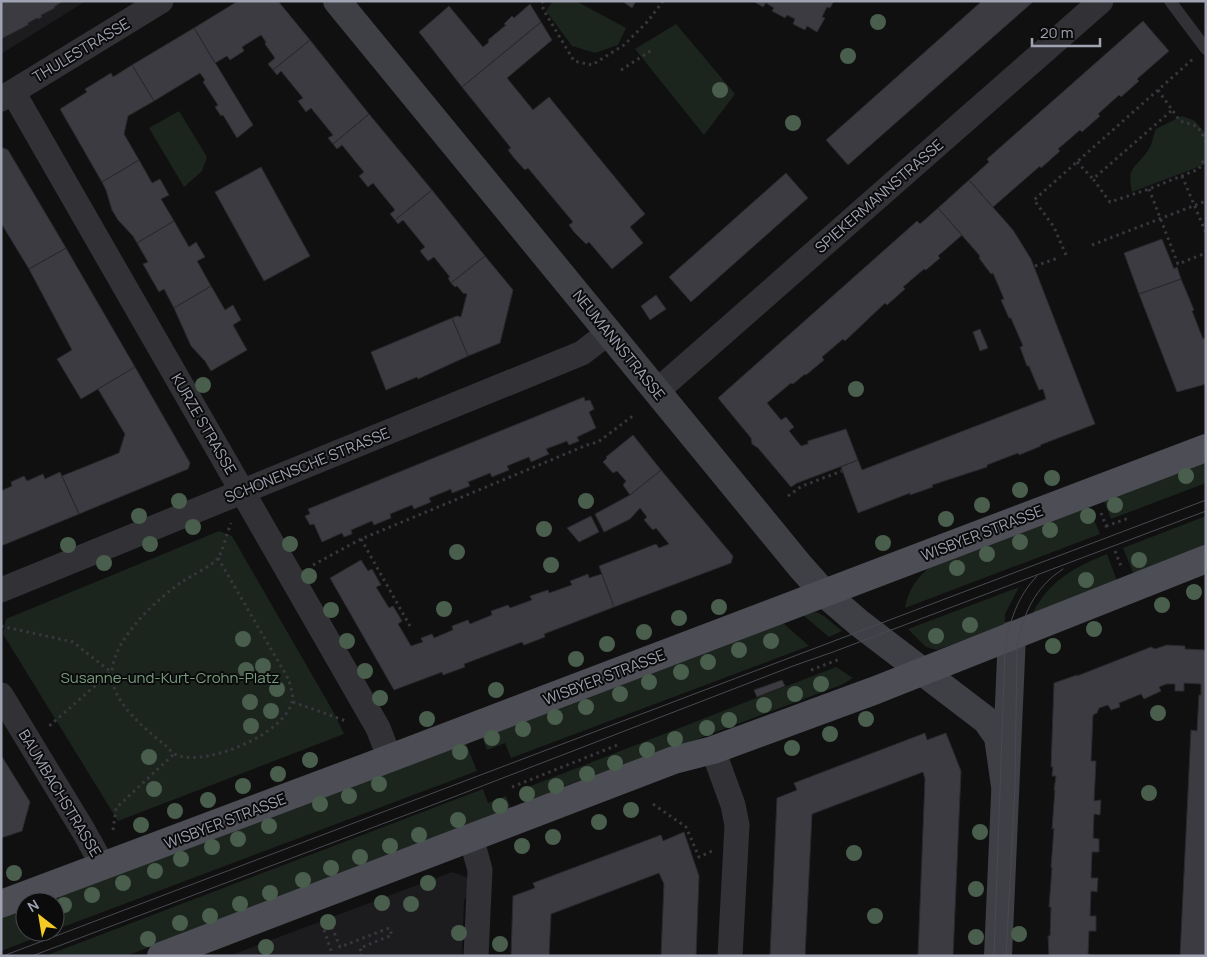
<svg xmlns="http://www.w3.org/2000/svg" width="1207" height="957" font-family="Manrope,sans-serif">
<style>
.built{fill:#1c1c1e}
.green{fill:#1c241e}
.building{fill:#3b3b41;stroke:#2a292d}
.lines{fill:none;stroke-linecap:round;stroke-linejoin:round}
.path{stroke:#37373d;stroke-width:3;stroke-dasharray:2.5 4;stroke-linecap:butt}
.lane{stroke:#313136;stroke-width:12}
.street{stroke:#313136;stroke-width:25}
.secondary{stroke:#3f3f46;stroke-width:28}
.primary{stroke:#4c4d55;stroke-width:28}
.tram{stroke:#494a51;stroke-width:1}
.tree{fill:#495e4d}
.labels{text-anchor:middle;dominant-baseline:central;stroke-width:4;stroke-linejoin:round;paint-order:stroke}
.street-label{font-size:15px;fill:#a0a3b2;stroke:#0b0b0c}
.park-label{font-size:15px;fill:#779e7e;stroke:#0b0b0c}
</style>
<rect width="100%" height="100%" fill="#101011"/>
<path class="built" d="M1,1H86L1,54Z
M452,872L466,877L470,883V895L464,900L462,956H229Z"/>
<path class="green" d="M553,1H576L626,28L618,45L595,53L572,46L546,11Z
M676,24L735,94L704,135L635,49Z
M179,111L207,157L202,171L184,187L149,128Z
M1182,116L1195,121L1206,134V164L1132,192C1127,167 1134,169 1147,152C1152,146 1153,136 1156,129Z
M1206,463V483L1111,519L1104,501Z
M1089,507L1100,534L905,608C908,590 917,577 931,566Z
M1206,516V547L1134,575L1123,548Z
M219,531L232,536L334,713L344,734L118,821L3,634L6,619Z
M1107,554L1117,581L1032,614C1050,580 1073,568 1107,554Z
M1019,587L1005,614V625L937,650L926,647L908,629Z
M816,612L824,616L842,631L829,637L803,615Z
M783,623L809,646L511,758L505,743L487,750L482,737Z
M836,667L853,678L841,685L528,803L523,789Z
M466,743L477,771L55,930V902H45Z
M483,789L488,803L506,796L511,809L126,956H45Z
M25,910V932H51L1,951V919Z"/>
<path class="building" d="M1,1H63L54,7L55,8L41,15L42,17L38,19L37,18L28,23V25L1,39Z
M238,1H278L310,40L273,70L268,64L275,58L265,44L266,42L261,35L242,47L244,51L230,60L227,56L215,63L194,28Z
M622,1H636L632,8Z
M753,1H834L830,8L827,7L822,17L825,18L817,32L807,26L805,30L793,24L795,19L787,15L785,18L772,11L774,8L766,3L763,7Z
M982,1H1034L848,165L826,140Z
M530,4L541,22L462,87L419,32L449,6L483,47L489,42L488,40L506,25L504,24L512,16L514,18Z
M1143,21L1169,51L1137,79L1139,81L1121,97L1119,95L1098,114L1100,116L1082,132L1080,130L1058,149L1060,151L1041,168L1040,166L993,207L969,180L989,162L987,159Z
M541,22L552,40L507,78L533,110L549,97L645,214L630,227L643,243L612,269L589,242L586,244L574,232L569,225L573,222L528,168L525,170L514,158L508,150L511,148L462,87Z
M194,28L253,125L237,138L223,115L221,116L215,107L218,105L203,82L205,80L200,73L154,101L132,65Z
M310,40L369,114L333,144L328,138L333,135L311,108L306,112L298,101L303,98L281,71L277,75L273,70Z
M132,65L154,101L128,116L124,134L139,160L102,182L60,109L87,92L85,89L111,73L113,77Z
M369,114L432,190L395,220L390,214L395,210L373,183L368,187L359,176L364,172L342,145L337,149L333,144Z
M1,147L8,150L66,248L29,269L1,223Z
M139,160L152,183L160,179L169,195L161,199L174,221L137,243L133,236L118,220L112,210L106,190L102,182Z
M261,167L310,256L264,281L215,192Z
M786,173L808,198L691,302L669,277Z
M969,180L1013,230L1031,259L1095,424L1040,445L1041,446L1019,455L1018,453L987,465V467L932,485L933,487L910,495V493L858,513L841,467L858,460L862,470L1046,399L1043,389L1039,390L1029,366H1027L1020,347L1023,346L1011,318H1009L1001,300L1004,299L993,273L991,274L979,258L980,256L938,208Z
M432,190L485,256L451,283L448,278L450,277L434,257L428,261L420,251L425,247L403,220L398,224L395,220Z
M938,208L962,235L938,256L940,258L926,270L924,269L903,287L905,289L887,305L885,303L845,341L843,339L822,357L824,360L806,375L805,374L793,384L791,383L767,403L781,420L786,417L794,427L789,431L801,446L808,444V441L846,429L858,460L797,483L791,487L758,448L752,444L751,438L718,398L917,221L920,224Z
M174,221L189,247L196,242L205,257L197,261L211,286L174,308L164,289L159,292L143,264L148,262L137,243Z
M1162,239L1174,269L1177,267L1181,279L1139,294L1124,253Z
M66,248L135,367L81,399L57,359L72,350L29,269Z
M485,256L513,290L500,343L468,356L452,318L457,316L461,317L467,294L463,293L457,286L455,287L451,283Z
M1181,279L1194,310L1192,311L1203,339L1206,337V384L1177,392L1139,294Z
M211,286L225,310L233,305L241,320L233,325L247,350L211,371L205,361L191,346L174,308Z
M656,295L666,309L650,320L641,306Z
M452,318L468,356L418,379L417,377L386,390L371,352Z
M980,329L988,348L980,351L973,332Z
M135,367L190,463L188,469L79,514L62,476L119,453L125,434L98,389Z
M584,397L585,401L590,400L594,409L589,412L596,428L577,437L579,441L569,445L567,441L546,449L549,454L531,462L529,457L507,466L509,470L492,477L490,473L468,482L470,486L452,493L451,489L429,498L431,502L414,509L412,505L390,514L391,518L374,525L372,521L351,530L352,534L344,537L342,533L322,542L314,524L310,525L305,516L310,514L308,509Z
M633,435L661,470L630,495L623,485L626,481L617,471L613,473L603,462L607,458L606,457Z
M661,470L733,556L731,563L614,607L599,566L656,544L659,548L669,544L656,528L653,530L644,520L647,517L640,508L630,519L604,532L595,514L630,495Z
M60,472L79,514L1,546V491L12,486L11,482L24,476L27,481L43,474L45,479Z
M591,516L599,532L579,542L567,528Z
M361,560L368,571L372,569L381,585L376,587L389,608L393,606L402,621L398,624L411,646L423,642L421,638L432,634L434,638L453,630L452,626L468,620L470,624L492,615L491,611L508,605L510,608L532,600L530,596L548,590L549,593L572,585L570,581L588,574L589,578L602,574L614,607L544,634L545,637L524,645L522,642L464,664L465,667L443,675L442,672L394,690L330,578Z
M1167,645L1185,646V649L1206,650V956H1180L1191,730L1197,731L1199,695H1201V684L1184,683V691H1175V684H1166L1159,687L1161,691L1144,699L1141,694L1119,703L1120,707L1111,710L1108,705L1099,708L1097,713L1093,715L1091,761H1096L1094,801L1101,800L1100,815L1094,814L1093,838L1099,839V852H1092L1091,878H1098L1097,892L1091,891L1090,916H1096V931H1089L1088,954L1095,956H1049L1048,936H1050L1051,907H1049L1052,868L1051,867L1054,828L1052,829L1055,790H1054L1056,776H1052L1053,767H1051L1054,683L1077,675V676L1151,647L1155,649Z
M782,680L785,686L757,697L754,690Z
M925,733L927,740L946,733L961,771L953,956H918L925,779L923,772L812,814L805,956H770L777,798L797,790L794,783Z
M1,755L30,802L22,831L1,838Z
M684,832L699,876L696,956H661L664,884L659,873L551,914L549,956H511L513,896L535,888L533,883L661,835L663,841Z"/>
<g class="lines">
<path class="path" d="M542,1L544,4L543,9L574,61L592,65L624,45L648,21L663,1
M621,70L652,50
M1158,90L1180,121L1194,125L1201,131L1206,143
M1171,111L1093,179L1110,202L1149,189L1199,169L1206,156
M1077,162L1093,179
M1182,176L1206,233
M1149,189L1178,264L1206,253
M1092,245L1206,201
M1066,255L1054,227L1034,200L1194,58
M1035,266L1058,258
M788,496L802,486L842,471
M1101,513L1108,531
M1106,526L1129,518
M361,539L410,626
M1115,551L1121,566
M218,558L289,680C290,686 294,696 292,702C284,734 209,765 180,756C174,755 169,749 165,745C145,729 109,700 112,671C115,637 157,599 183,581C191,576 213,565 218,558C222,553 228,530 231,523
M313,565L361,539L587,445L598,442L634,415
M1,626L73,642L111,672L48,727
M811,670L840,659
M293,702L346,721
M512,787L620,744
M653,804L686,827L699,857L712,851
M113,830L116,808L175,753
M332,927L340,947L389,928L392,935L360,948L362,955L359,956
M324,930L333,956"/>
<path class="lane" d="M1170,1L1206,49"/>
<path class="street" d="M13,92L378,728L390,759
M1,99L161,1
M657,391L1101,1
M1,590L582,353L609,332
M1,695L83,830L103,866
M713,750L733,805L737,825L730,956
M471,837L480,870L476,956"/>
<path class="secondary" d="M337,1L800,566L824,593L859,623L986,720L998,737L1005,786
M998,956L1012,635"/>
<path class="primary" d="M1,904L364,768L1206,448
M161,956L674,760L713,750L876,690L1206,559"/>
<path class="tram" d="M3,956L1206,500
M32,956L451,798L793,666L833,652L1206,511
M994,956L1005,651C1009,622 1017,597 1037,576
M1006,956L1015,786L1017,646C1023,614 1035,587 1063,569"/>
</g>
<g class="tree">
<circle cx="878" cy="22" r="8"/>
<circle cx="848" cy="56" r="8"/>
<circle cx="720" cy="90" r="8"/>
<circle cx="793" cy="123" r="8"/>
<circle cx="203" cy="385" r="8"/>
<circle cx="856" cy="389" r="8"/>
<circle cx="1186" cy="476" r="8"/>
<circle cx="1052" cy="478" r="8"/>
<circle cx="1020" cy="490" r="8"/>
<circle cx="179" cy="501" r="8"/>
<circle cx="586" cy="501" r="8"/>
<circle cx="982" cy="505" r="8"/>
<circle cx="1115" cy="505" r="8"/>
<circle cx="139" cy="516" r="8"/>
<circle cx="1088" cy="516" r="8"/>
<circle cx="946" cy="519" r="8"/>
<circle cx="193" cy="527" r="8"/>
<circle cx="544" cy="529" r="8"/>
<circle cx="1050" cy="530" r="8"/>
<circle cx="1020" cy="542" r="8"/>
<circle cx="883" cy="543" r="8"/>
<circle cx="150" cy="544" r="8"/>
<circle cx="290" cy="544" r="8"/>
<circle cx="68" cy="545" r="8"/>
<circle cx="457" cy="552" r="8"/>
<circle cx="987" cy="554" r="8"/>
<circle cx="1139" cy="560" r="8"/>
<circle cx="104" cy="563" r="8"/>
<circle cx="551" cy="565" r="8"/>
<circle cx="957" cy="568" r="8"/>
<circle cx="309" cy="576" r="8"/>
<circle cx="1086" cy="580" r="8"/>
<circle cx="1194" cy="592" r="8"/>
<circle cx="1162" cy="605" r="8"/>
<circle cx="719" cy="607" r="8"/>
<circle cx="444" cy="609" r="8"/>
<circle cx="331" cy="610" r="8"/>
<circle cx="679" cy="618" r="8"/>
<circle cx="970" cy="625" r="8"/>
<circle cx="1094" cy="629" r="8"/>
<circle cx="644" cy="632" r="8"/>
<circle cx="936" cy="636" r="8"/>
<circle cx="243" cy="639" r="8"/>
<circle cx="347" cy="641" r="8"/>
<circle cx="771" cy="641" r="8"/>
<circle cx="607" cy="644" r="8"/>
<circle cx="1053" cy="646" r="8"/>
<circle cx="739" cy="650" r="8"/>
<circle cx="576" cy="659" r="8"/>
<circle cx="708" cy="662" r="8"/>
<circle cx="263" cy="666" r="8"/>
<circle cx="246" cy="670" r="8"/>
<circle cx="365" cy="671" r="8"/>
<circle cx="681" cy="672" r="8"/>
<circle cx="649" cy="682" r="8"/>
<circle cx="821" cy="684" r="8"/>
<circle cx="277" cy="689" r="8"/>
<circle cx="496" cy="690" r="8"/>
<circle cx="620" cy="694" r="8"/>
<circle cx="795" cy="694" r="8"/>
<circle cx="380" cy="698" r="8"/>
<circle cx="250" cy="702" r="8"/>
<circle cx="764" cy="705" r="8"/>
<circle cx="586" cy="707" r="8"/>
<circle cx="271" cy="711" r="8"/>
<circle cx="1158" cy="713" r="8"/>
<circle cx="555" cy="717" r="8"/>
<circle cx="427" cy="719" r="8"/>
<circle cx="866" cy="719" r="8"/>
<circle cx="729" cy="720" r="8"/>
<circle cx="251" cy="726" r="8"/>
<circle cx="707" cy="728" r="8"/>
<circle cx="523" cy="729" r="8"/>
<circle cx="830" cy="734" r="8"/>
<circle cx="492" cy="738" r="8"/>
<circle cx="675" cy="739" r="8"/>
<circle cx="792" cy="748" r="8"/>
<circle cx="647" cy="750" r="8"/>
<circle cx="460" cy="752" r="8"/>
<circle cx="149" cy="757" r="8"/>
<circle cx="310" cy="760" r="8"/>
<circle cx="615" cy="763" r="8"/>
<circle cx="278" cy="774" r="8"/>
<circle cx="587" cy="774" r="8"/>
<circle cx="379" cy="784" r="8"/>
<circle cx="243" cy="786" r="8"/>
<circle cx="556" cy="786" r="8"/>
<circle cx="154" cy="789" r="8"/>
<circle cx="1149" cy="793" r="8"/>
<circle cx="527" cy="794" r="8"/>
<circle cx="349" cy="796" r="8"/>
<circle cx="208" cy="800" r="8"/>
<circle cx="320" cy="804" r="8"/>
<circle cx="500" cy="806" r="8"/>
<circle cx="631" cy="810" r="8"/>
<circle cx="175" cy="811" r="8"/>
<circle cx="458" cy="820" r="8"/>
<circle cx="599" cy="822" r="8"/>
<circle cx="141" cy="825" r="8"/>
<circle cx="269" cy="826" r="8"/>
<circle cx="980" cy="832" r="8"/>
<circle cx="419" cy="835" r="8"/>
<circle cx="553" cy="837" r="8"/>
<circle cx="238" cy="839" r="8"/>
<circle cx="390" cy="846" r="8"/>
<circle cx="522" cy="846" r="8"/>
<circle cx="212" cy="847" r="8"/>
<circle cx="854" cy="853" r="8"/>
<circle cx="360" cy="857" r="8"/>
<circle cx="181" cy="859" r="8"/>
<circle cx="331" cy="868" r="8"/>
<circle cx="155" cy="871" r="8"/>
<circle cx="14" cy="873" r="8"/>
<circle cx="303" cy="880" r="8"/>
<circle cx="123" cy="883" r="8"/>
<circle cx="428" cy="883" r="8"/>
<circle cx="976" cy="889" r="8"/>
<circle cx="270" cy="893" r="8"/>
<circle cx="92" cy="895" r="8"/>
<circle cx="382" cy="903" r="8"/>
<circle cx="240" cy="904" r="8"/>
<circle cx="411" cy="904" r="8"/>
<circle cx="64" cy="905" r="8"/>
<circle cx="210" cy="916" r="8"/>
<circle cx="875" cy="916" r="8"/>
<circle cx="328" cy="922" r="8"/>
<circle cx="180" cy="923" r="8"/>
<circle cx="459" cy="933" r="8"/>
<circle cx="1019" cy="934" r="8"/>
<circle cx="976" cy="937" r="8"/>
<circle cx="148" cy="939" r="8"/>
<circle cx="500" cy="944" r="8"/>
<circle cx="266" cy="947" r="8"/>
</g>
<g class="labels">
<g class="street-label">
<text transform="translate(81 50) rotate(-31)">THULESTRASSE</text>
<text transform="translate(879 196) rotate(-41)">SPIEKERMANNSTRASSE</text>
<text transform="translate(619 345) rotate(51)">NEUMANNSTRASSE</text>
<text transform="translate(204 424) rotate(60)">KURZE STRASSE</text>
<text transform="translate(307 465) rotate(-22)">SCHONENSCHE STRASSE</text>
<text transform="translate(982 533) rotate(-21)">WISBYER STRASSE</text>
<text transform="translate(604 677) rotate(-21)">WISBYER STRASSE</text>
<text transform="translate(60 793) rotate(59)">BAUMBACHSTRASSE</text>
<text transform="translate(225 821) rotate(-21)">WISBYER STRASSE</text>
</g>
<g class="park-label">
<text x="170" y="677">Susanne-und-Kurt-Crohn-Platz</text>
</g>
</g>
<rect width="1207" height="957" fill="none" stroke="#a0a3b2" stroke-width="5"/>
<g transform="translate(40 917) rotate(329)"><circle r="24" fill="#0b0b0c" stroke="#47484e"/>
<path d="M0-4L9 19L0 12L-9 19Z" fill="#f4cb24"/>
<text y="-8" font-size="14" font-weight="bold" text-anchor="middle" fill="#a0a3b2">N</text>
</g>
<path d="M1032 38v8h68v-8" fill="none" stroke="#a0a3b2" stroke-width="2.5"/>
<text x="1040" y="38" font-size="15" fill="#a0a3b2" stroke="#0b0b0c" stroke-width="4" paint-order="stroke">20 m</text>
</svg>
